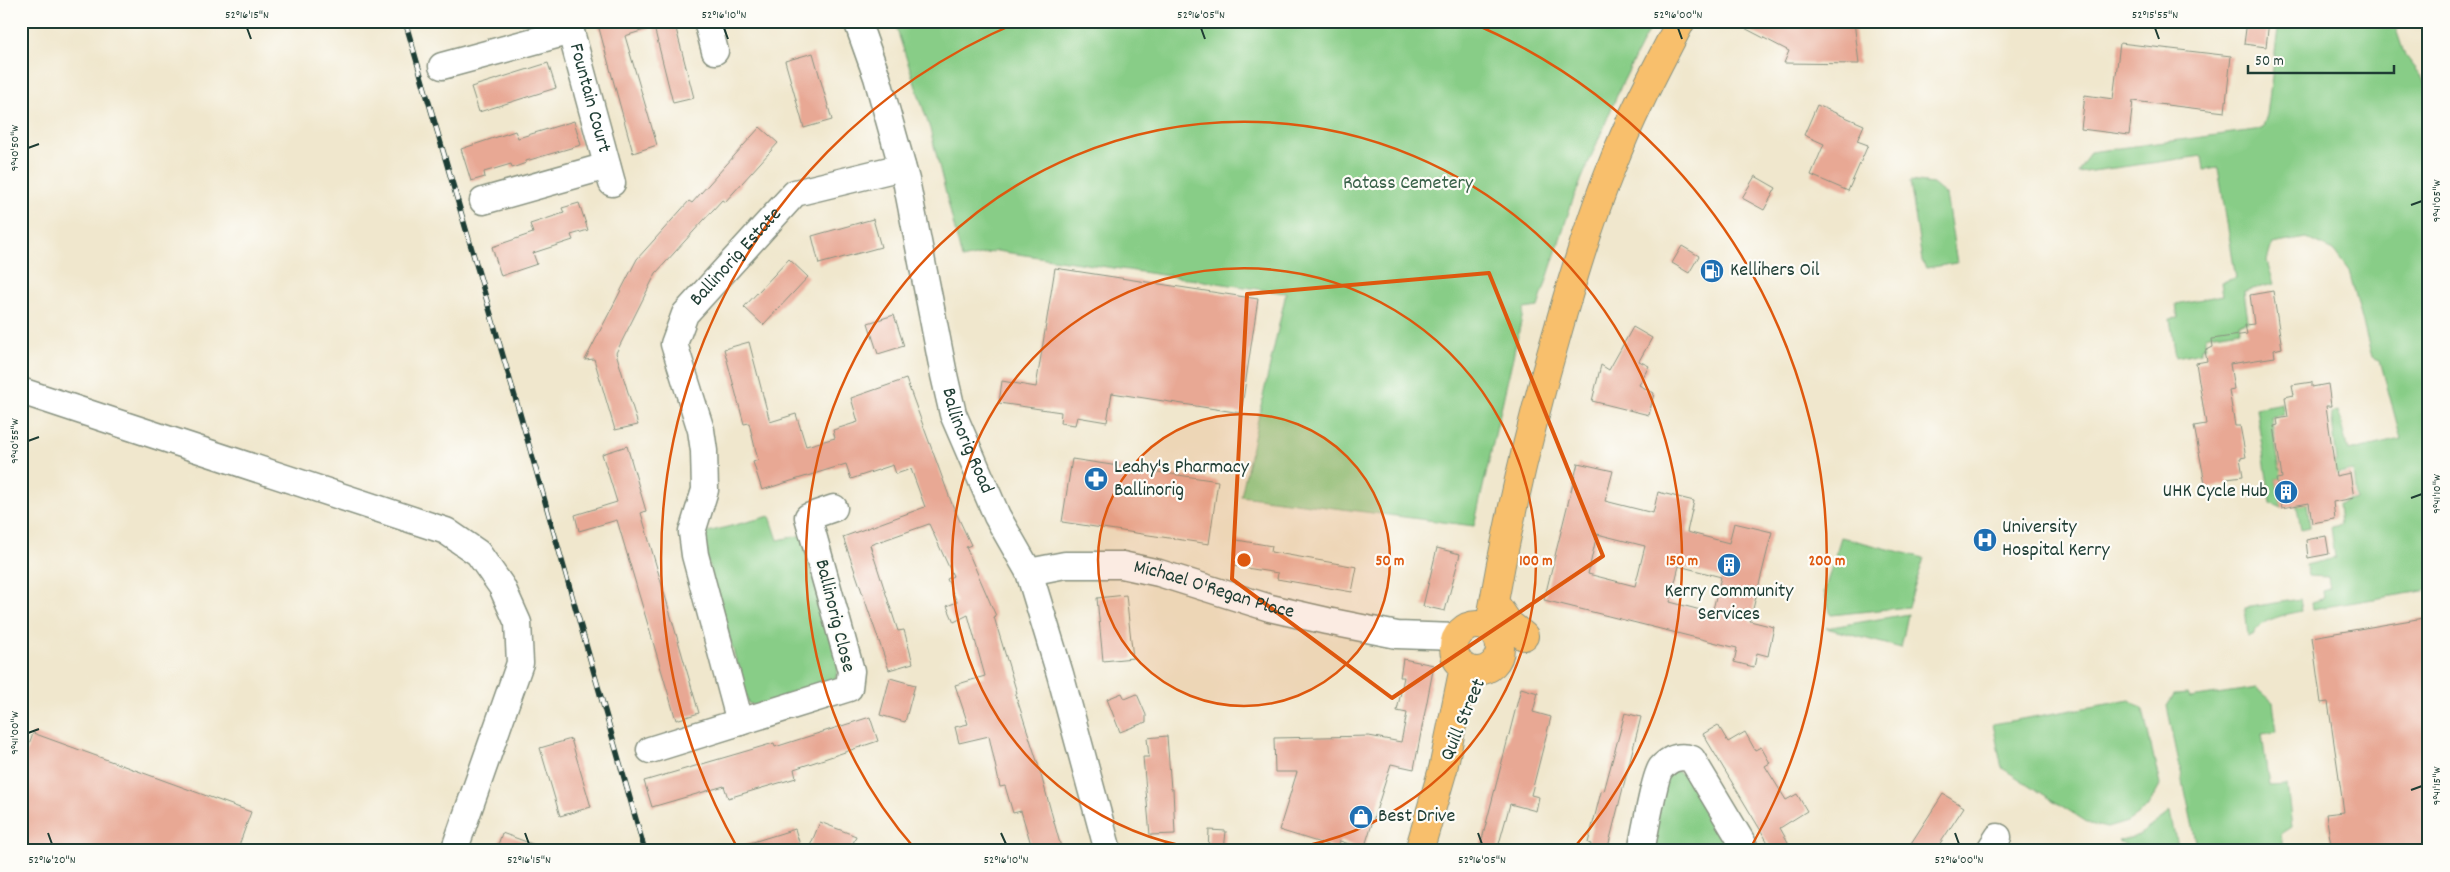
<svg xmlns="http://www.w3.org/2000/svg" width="2450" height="872" font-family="Dekko,sans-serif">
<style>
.green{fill:#88cd87;stroke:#54855e}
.building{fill:#e8a894;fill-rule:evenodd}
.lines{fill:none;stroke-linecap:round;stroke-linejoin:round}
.minor-casing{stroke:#889280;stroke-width:29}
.major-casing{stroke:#889280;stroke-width:30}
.minor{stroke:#fff;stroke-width:26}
.major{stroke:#f8bf6c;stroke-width:28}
.rail-casing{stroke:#1f3d34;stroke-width:5.5}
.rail{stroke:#fdfcf7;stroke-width:4;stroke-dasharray:11;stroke-linecap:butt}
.marked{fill:none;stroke:#de580e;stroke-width:4;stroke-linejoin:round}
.ticks{fill:none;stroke:#1f3d34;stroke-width:2}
.ring{fill:none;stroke:#de580e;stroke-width:2.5}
.labels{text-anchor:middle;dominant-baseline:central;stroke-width:4.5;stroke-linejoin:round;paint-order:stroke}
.street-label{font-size:20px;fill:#1f3d34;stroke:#fdfcf7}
.park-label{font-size:20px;fill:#396149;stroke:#fdfcf7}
.poi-label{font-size:20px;fill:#1f3d34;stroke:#fdfcf7;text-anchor:start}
.centre{fill:#de580e;stroke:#fdfcf7;stroke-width:2.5}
.ring-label{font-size:15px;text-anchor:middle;font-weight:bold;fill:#de580e;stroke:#fdfcf7;stroke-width:4.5;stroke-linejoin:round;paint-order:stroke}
.neatline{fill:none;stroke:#1f3d34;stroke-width:2}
.ticks-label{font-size:12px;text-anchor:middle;fill:#1f3d34}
</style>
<rect width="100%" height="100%" fill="#fdfcf7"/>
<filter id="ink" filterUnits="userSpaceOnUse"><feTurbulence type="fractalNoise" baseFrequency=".02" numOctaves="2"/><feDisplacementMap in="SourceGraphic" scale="10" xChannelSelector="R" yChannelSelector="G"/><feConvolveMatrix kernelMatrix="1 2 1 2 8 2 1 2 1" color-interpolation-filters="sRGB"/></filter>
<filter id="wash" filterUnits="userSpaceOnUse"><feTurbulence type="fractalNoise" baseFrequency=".0096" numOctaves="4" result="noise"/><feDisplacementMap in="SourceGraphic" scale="20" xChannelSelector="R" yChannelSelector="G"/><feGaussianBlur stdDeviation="1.12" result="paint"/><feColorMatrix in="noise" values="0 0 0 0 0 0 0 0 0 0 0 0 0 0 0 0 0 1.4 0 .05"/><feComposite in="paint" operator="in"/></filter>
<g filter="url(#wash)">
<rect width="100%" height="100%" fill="#f0e7cd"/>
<path class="green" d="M894,21H1653L1621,86L1572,202L1538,307L1524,309L1474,526L1241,496L1286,293L997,251L962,259L930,129Z
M2279,21L2394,23L2405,56L2429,87V590L2312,609L2311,602L2324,598L2323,591L2330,589L2328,577L2308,576L2306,565L2335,558L2331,527L2340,525L2338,504L2356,499L2353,471L2304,478L2310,527L2301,529L2291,477L2276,479L2282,508L2271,503L2256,408L2282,403L2284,415L2271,417L2280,470L2337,461L2331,413L2338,411L2348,451L2401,439L2380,360L2372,357L2349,271L2334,251L2306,238L2272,244L2267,261L2274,284L2244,291L2248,321L2239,323L2240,330L2209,335L2206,337V347L2201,348V352L2176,357L2170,319L2178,318L2176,304L2223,295L2221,282L2236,278L2218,168L2204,170L2202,156L2078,173L2090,152L2262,129L2267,115Z
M1910,181L1933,184L1946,195L1957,263L1926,268L1922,261Z
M770,516L778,540L802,535L839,667L835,681L756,707L748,703L700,534Z
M1841,537L1924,558L1908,607L1831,615L1824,592Z
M2300,599L2302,611C2285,615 2262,617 2253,635L2248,636L2245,608Z
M1908,614L1901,648L1826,628Z
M2257,688L2273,702L2277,732L2262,734L2269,786L2287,785L2292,827L2281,834L2283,851H2198L2167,706L2174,695L2188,694L2190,698Z
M2130,700L2143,710L2160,785L2147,808L2127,822L2107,828L2090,824L2002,768L1993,724Z
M1675,769L1700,786L1735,851H1646L1660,786Z
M2170,812L2178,851H2136L2119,841L2139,835Z"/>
<g id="blocks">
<path class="building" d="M597,21H674L694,98L673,103L654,27L625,36L657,145L633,153Z
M1731,21H1854L1859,64L1784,63L1789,51Z
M2247,21H2269L2266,47L2244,44Z
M2120,43L2231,56L2225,112L2133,101L2129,135L2081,129L2085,95L2113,99Z
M813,53L832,120L804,128L785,61Z
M548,63L556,88L479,112L471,87Z
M1817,105L1864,125L1857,141L1868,145L1848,191L1811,175L1824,144L1804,135Z
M574,121L581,145L526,161V163L512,168L511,164L484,172L485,177L471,181L461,149L515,131L518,138Z
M760,127L778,143L725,202L722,200L656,273L616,353L638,425L615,430L594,359L585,360L637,259L689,201L692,203Z
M1755,176L1776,188L1764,210L1742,198Z
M579,203L588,230L571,235L573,240L533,253L537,264L501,276L492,247L533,233L530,224L564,213L562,208Z
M873,219L881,247L819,264L812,236Z
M1682,246L1699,256L1689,273L1672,263Z
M789,259L808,277L763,325L744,307Z
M1055,268L1258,299L1241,413L1112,393L1107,422L1077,417L1075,425L1060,423L1061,412L999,403L1002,381L1036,387Z
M2273,291L2282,348L2274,350L2275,357L2230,364L2234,389L2229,390L2235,426H2240L2246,457L2240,458L2243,476L2227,478L2228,484L2206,488L2194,426L2206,424L2196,363L2207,361L2205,351L2213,347L2212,339L2247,334L2245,325L2254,324L2250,295Z
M894,315L904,346L878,354L868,323Z
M1633,327L1652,338L1639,361L1649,366L1639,385L1654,393L1649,415L1592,401L1601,365L1609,370Z
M749,342L770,422L796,414L806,446L835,438L833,430L858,422L851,398L906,379L952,504L971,545L966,547L996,616L994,617L1017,693H1015L1038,764L1062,851H1033L1021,811L1013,813L1005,786L1000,787L989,736L959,743L955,727L968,724L955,685L985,676L968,615L954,622L947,606L957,602L947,579L953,576L929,524L870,545L898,631L904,630L913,663L889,670L843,537L925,507L911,469L896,474L893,465L851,479L846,464L762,490L753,462L758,460L749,423L744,424L724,349Z
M2312,382V387L2328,384L2331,406H2326L2336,476L2350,473L2354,498L2333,502L2335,519L2312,523L2309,503L2282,508L2276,479L2282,478L2274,426L2278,425L2277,419L2288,417L2285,397L2294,395L2292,385Z
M627,446L646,511L641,513L699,713L676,720L617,520L579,531L575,515L617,502L602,454Z
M1072,459L1218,481L1209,544L1062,522Z
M1578,463L1613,471L1605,501L1653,513L1658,492L1694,501L1687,532L1729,543L1734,523L1772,532L1750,621L1774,627L1768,656L1757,653L1754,667L1734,662L1737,648L1544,600ZM1597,534L1645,546L1635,586L1588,574ZM1679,566L1721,577L1712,613L1670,602Z
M2326,536L2329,554L2308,558L2306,540Z
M1237,540L1272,546L1271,552L1357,567L1352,592L1277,579L1278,573L1233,566Z
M1437,548L1460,554L1445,611L1423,606Z
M1126,595L1133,658L1103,661L1097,598Z
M2429,617V851H2332L2326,814L2344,812L2328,702L2321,703L2312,637Z
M1403,659L1434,665L1414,769L1391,764L1364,849L1340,841L1337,848L1279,830L1297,772H1275L1274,738L1369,736L1401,742L1407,713L1397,711L1404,677H1400Z
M890,678L915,685L905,722L880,715Z
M1521,688L1538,693L1533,712L1551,717L1531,795L1539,797L1536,811L1510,804L1497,851H1479Z
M1122,693L1125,699L1137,694L1146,715V722L1120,732L1107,699Z
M1625,713L1641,717L1607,851H1589L1591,844L1588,843L1601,792V790L1604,791Z
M870,717L878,741L794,769L796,778L728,798L724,786L652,807L644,781L774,743L775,747Z
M1718,725L1728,742L1745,732L1755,750L1761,747L1770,763L1765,766L1786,800L1797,794L1807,811L1780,828L1793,851H1773L1703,734Z
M33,733L251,812L237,851H21V766Z
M1167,736L1171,789H1173L1175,834L1150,835L1143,757H1149L1147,738Z
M571,739L591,807L560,816L540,748Z
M1943,794L1964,807L1945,836L1935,851H1906Z
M820,822L856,836L850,851H808Z
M795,829L802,851H737V847Z
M1209,830L1226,831L1224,851H1208Z
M502,833L546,849L545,851H496Z"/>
</g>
</g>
<g filter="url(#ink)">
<use href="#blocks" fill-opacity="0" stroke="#889280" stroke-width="1"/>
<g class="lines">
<g class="minor-casing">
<g id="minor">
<path id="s1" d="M568,21L612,183"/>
<path d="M707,21L715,51"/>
<path id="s2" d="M857,21L877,77L906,180L944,375L953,414L997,516L1029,572L1060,674L1108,851"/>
<path d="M442,66L571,31"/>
<path d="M483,201L607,166"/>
<path d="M21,391L446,531L478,553L502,587L518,623L520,663L454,851"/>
<path id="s3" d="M1029,572L1065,565H1122L1159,573L1270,608L1327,621L1397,635L1457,637"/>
<path id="s4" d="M740,722L695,555L692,532L705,490L704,451L701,430L674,344L685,314L795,193L902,167"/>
<path d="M650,750L849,688L851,671L808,517L834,508"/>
<path d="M1641,851C1644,837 1655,775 1661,768C1670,758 1679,755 1692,759L1743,844L1745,851"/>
<path d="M1989,851L1998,837"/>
</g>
</g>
<g class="major-casing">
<path id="major" d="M1494,602L1509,624L1524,636
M1454 648a23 23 0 1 1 46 0a23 23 0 1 1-46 0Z
M1489,629C1506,530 1528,434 1556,337C1572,280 1589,223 1611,168C1630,118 1656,69 1681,21
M1419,851L1443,769L1464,667"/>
</g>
<use href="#minor" class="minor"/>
<use href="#major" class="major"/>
<g class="rail-casing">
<path id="rail" d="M405,21L520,414L645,851"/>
</g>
<use href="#rail" class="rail"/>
</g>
</g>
<path class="marked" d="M1489,273L1603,556L1392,698L1232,579L1247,294Z"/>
<path class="ticks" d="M247,28L251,39M724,28L728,39M1201,28L1205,39M1678,28L1682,39M2155,28L2159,39M28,148L39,144M2411,205L2422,201M28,441L39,437M2411,498L2422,494M28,733L39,729M2411,790L2422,786M48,833L52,844M525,833L529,844M1001,833L1006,844M1478,833L1482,844M1955,833L1959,844"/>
<circle cx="1244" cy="560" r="146" fill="#de580e" fill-opacity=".12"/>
<g class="ring">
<circle cx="1244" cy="560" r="146"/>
<path d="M1216 851A292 292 0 1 1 1272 851"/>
<path d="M916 850A438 438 0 1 1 1572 850"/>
<path d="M737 847A583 583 0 0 1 1021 21M1467 21A583 583 0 0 1 1751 847"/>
</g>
<defs>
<g id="fuel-disc" transform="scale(1.25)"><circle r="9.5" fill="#1f6fb2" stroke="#fdfcf7"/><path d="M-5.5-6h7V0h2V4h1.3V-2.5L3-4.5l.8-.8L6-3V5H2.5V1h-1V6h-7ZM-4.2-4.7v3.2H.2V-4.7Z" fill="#fff"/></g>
<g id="pharmacy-disc" transform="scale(1.25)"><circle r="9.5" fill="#1f6fb2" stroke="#fdfcf7"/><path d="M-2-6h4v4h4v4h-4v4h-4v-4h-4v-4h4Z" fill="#fff"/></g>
<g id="building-disc" transform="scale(1.25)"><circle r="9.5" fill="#1f6fb2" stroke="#fdfcf7"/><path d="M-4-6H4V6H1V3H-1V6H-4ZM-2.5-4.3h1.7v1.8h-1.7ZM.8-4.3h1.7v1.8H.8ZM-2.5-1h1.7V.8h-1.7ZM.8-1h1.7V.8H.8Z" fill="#fff"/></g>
<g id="hospital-disc" transform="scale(1.25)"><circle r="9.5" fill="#1f6fb2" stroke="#fdfcf7"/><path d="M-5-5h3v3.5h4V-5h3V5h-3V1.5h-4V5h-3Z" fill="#fff"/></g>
<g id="shop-disc" transform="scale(1.25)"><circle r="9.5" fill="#1f6fb2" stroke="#fdfcf7"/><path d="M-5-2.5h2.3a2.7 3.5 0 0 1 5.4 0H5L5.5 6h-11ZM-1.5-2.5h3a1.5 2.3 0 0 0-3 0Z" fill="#fff"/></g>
</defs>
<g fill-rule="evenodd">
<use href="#fuel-disc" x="1712" y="271"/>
<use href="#pharmacy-disc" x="1096" y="479"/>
<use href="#building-disc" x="2286" y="492"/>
<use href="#hospital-disc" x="1985" y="540"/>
<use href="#building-disc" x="1729" y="565"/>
<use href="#shop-disc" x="1361" y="817"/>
</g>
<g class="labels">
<g class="street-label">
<text stroke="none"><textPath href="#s1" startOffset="80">Fountain Court</textPath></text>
<text stroke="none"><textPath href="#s4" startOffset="499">Ballinorig Estate</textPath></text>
<text stroke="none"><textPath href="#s2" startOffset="435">Ballinorig Road</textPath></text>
<text stroke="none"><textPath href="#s3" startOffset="189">Michael O'Regan Place</textPath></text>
<text transform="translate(834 616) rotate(76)">Ballinorig Close</text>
<text transform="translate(1464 720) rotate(-67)">Quill Street</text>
</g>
<g class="park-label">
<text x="1408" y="184">Ratass Cemetery</text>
</g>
<g class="poi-label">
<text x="1730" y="271">Kellihers Oil</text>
<text x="1114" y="468">Leahy's Pharmacy<tspan x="1114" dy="23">Ballinorig</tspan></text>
<text x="2268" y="492" text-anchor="end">UHK Cycle Hub</text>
<text x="2002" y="528">University<tspan x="2002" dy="23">Hospital Kerry</tspan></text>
<text x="1729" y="592" text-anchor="middle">Kerry Community<tspan x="1729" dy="23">Services</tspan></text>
<text x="1378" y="817">Best Drive</text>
</g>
</g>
<circle cx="1244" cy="560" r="8" class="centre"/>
<g class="ring-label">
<text x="1390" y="565">50 m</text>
<text x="1536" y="565">100 m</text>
<text x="1682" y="565">150 m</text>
<text x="1827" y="565">200 m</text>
</g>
<rect width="2450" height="872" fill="none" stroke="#fdfcf7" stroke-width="55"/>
<path d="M2248 65v8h146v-8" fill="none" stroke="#1f3d34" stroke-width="2.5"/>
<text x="2255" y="65" font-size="15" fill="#1f3d34" stroke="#fdfcf7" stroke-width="4" paint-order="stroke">50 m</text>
<rect x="28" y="28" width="2394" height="816" class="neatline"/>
<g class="ticks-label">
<text x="247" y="18">52°16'15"N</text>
<text x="724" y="18">52°16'10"N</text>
<text x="1201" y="18">52°16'05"N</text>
<text x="1678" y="18">52°16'00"N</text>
<text x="2155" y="18">52°15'55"N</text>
<text transform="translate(14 148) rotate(-90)" y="4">9°40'50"W</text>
<text transform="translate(2436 201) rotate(-90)" y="4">9°41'05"W</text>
<text transform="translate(14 441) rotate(-90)" y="4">9°40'55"W</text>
<text transform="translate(2436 494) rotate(-90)" y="4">9°41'10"W</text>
<text transform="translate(14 733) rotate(-90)" y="4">9°41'00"W</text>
<text transform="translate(2436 786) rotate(-90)" y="4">9°41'15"W</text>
<text x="52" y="863">52°16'20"N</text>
<text x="529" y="863">52°16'15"N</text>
<text x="1006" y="863">52°16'10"N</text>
<text x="1482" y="863">52°16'05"N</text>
<text x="1959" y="863">52°16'00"N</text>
</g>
</svg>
